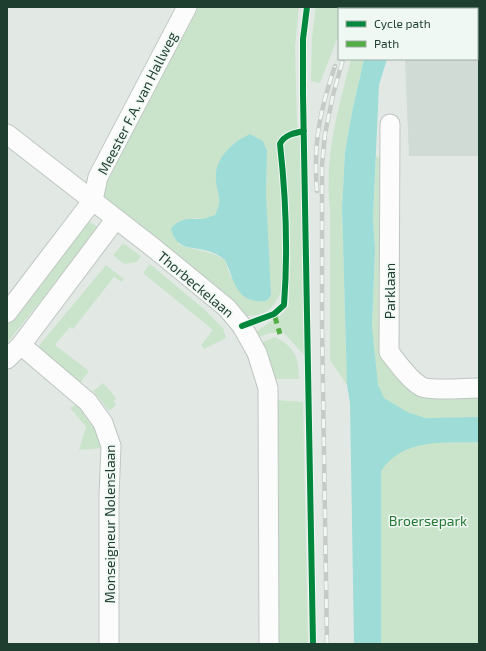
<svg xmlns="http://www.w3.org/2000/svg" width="486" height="651" font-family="'Exo 2',sans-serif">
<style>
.built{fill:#cfdbd4}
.green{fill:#cae4cc;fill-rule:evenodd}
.water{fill:#9edcd8}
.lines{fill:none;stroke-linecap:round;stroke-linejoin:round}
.minor-casing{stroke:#bfc6c2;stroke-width:21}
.minor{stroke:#fbfcfb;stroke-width:19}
.rail-casing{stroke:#c6cbc8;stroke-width:4.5}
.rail{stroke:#f0f8f3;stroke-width:3;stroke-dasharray:9;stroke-linecap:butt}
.quiet{stroke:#52ad45;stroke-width:5;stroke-dasharray:10 5;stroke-linecap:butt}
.cycleway-casing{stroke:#f0f8f3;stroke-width:8}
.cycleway{stroke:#00873e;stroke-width:6}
.labels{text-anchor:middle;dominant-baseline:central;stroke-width:3;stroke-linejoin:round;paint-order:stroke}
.street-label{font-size:14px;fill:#1e3e2f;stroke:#f0f8f3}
.park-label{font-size:14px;fill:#257934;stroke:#f0f8f3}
</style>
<rect width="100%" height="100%" fill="#e2e9e5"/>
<path class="built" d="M477,24L479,25V156H409L405,59H477Z"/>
<path class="green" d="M194,7H299L295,47L297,123L302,151L304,224V355L283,332L270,333L257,338L254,333L282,314L289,305V277C275,300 276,317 243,316L103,199V187ZM267,151L266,194L231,278L225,260C210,250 194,251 178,244L194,218L203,219L215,215L220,205L218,185Z
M316,7H348V9H339V34L320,83L311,81L312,37Z
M351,59H364L352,112L345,152L342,207L347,385L330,360V209C324,157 338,109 351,59Z
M376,156L386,161L385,358L417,392L479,394V644H375L377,381L372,327L375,249L373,218Z
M87,220L99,228L7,343V322Z
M123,243L141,256L137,262L124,264L113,255Z
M150,264L205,310L223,328L226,338L204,349L201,345L213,330L143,273Z
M106,265L124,279L122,282L114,277L73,329L70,327L55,345L89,371L80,383L37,348Z
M275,337C295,347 299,358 299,379H273L260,343Z
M103,383L116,398L114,401L116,405L109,411L93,391Z
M277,400L303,402L308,644H277L279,471Z
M76,404L90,421L104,448L79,450L86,427L70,408Z"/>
<path class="water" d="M364,59H387L379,85L373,218L375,249L372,327L378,385L384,398L407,412L425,418L479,417V442C443,443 403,438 381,471V644H354L350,403L347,385L342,207L345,152L352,112Z
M250,134L263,141L267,151L266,194L271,295C268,301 265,302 258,301C235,300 233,276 225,260C220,256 215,253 208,251C191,246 177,251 171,229C179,217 190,219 203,219C207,218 211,216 215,215C225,197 214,190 216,172C219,154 235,141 250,134Z"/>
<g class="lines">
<g class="minor-casing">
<path id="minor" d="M390,124L389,352C397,362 410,381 422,387C432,391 466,388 479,388
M7,134L155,249L227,308L242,326L257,353L268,388L269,644
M7,313L93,200L98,177L187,7
M21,345L88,402L103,423L111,446L109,496V644
M7,359L21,345L115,220"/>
</g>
<use href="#minor" class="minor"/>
<g class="rail-casing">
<path id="rail" d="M356,9L357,7
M317,191C313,143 320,110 335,66
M327,644L322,327V165L325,134L333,95L343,59"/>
</g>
<use href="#rail" class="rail"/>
<path class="quiet" d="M274,314L280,334"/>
<g class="cycleway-casing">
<path id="cycleway" d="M307,7L303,39V95L313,644
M242,326L274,314L284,305C288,252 286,198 280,144C284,135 294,133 304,131"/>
</g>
<use href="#cycleway" class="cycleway"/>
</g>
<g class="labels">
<g class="street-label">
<text transform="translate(137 103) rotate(-63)">Meester F.A. van Hallweg</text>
<text transform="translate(196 284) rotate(40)">Thorbeckelaan</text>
<text transform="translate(389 291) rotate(-90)">Parklaan</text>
<text transform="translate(109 524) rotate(-90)">Monseigneur Nolenslaan</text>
</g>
<g class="park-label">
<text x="428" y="520">Broersepark</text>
</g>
</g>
<rect width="486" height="651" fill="none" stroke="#1e3e2f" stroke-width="16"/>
<rect x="338" y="8" width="140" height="52" fill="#f0f8f3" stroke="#9caea5"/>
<rect x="346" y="21" width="20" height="6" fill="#00873e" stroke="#9caea5"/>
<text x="374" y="28" font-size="12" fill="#1e3e2f">Cycle path</text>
<rect x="346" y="41" width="20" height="6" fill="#52ad45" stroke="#9caea5"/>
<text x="374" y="48" font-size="12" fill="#1e3e2f">Path</text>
</svg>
